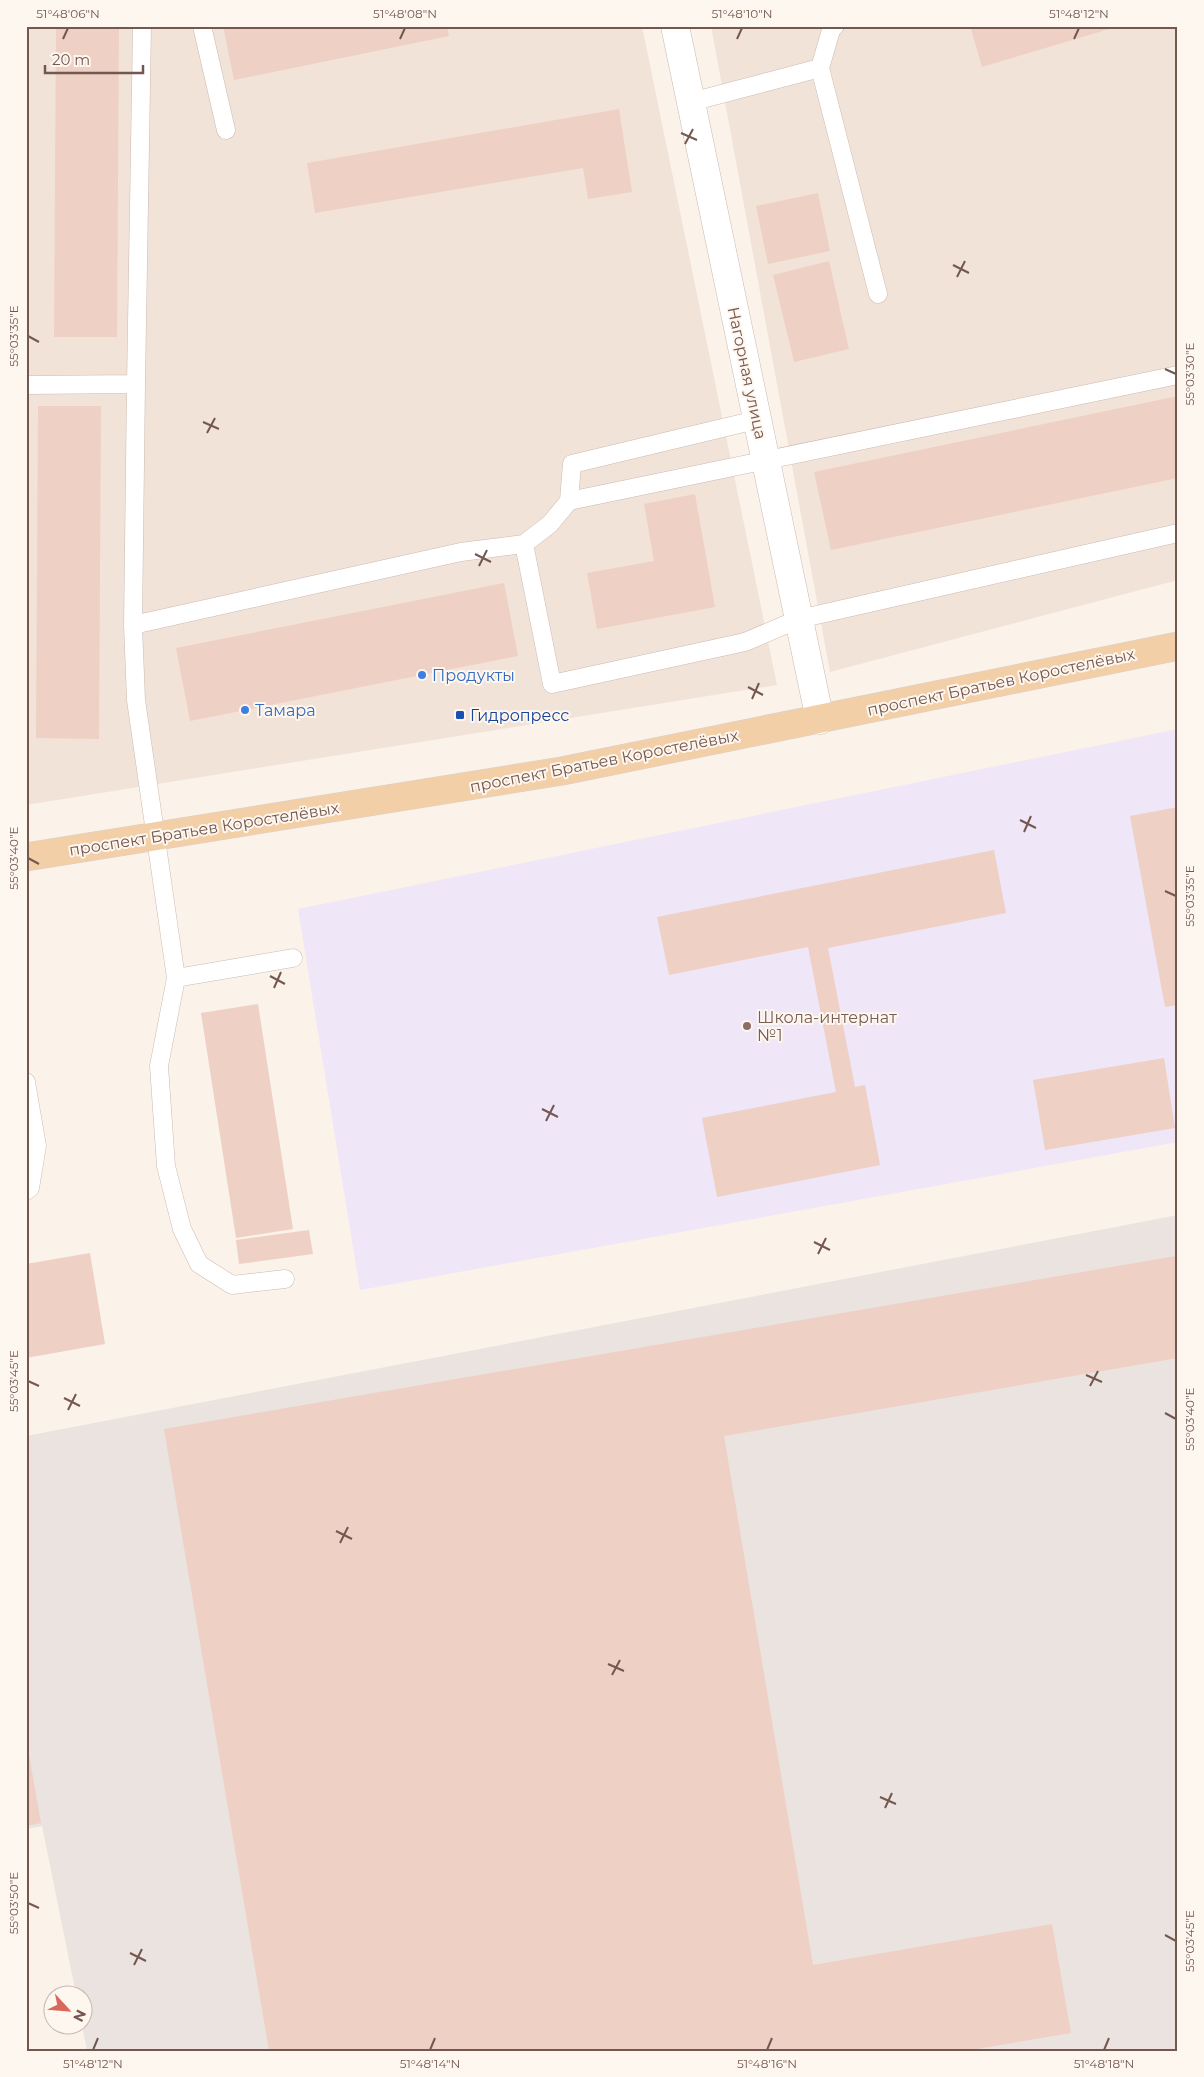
<svg xmlns="http://www.w3.org/2000/svg" width="1204" height="2077" font-family="Montserrat,sans-serif">
<style>
.residential{fill:#f2e3d9}
.industrial{fill:#eae3df}
.education{fill:#efe6f7}
.building{fill:#eed0c4}
.lines{fill:none;stroke-linecap:round;stroke-linejoin:round}
.service-casing{stroke:#ccbab0;stroke-width:19}
.minor-casing{stroke:#ccbab0;stroke-width:29}
.primary-casing{stroke:#d8d0ce;stroke-width:29}
.service{stroke:#fff;stroke-width:18}
.minor{stroke:#fff;stroke-width:28}
.primary{stroke:#f3cfa8;stroke-width:28}
.ticks{fill:none;stroke:#74584f;stroke-width:2}
.shop-dot{fill:#3f7fe0;stroke:#fef7f0;stroke-width:2}
.transit-dot{fill:#1a4fb4;stroke:#fef7f0;stroke-width:2}
.education-dot{fill:#8d6e63;stroke:#fef7f0;stroke-width:2}
.labels{text-anchor:middle;dominant-baseline:central;stroke-width:4;stroke-linejoin:round;paint-order:stroke}
.street-label{font-size:16px;fill:#74584f;stroke:#fef7f0}
.shop-label{font-size:16px;fill:#366cbe;stroke:#fef7f0;text-anchor:start}
.transit-label{font-size:16px;fill:#164399;stroke:#fef7f0;text-anchor:start}
.education-label{font-size:16px;fill:#785e54;stroke:#fef7f0;text-anchor:start}
.neatline{fill:none;stroke:#74584f;stroke-width:2}
.ticks-label{font-size:12px;text-anchor:middle;fill:#74584f}
</style>
<rect width="100%" height="100%" fill="#fbf2ea"/>
<path class="residential" d="M26,26H642L777,685L26,805Z
M711,26H1178V580L830,672Z"/>
<path class="industrial" d="M1178,1215V2051H87L82,2025V1994H76L42,1826L26,1829V1436Z"/>
<path class="education" d="M1178,729V1142L360,1290L298,909Z"/>
<path class="building" d="M56,26H119L117,337H54Z
M223,26H447L449,36L234,80Z
M970,26H1115L1116,27L982,67Z
M619,109L632,192L588,199L583,168L315,213L307,163Z
M818,193L830,251L768,264L756,206Z
M829,261L849,349L794,362L773,275Z
M1178,396V478L831,550L814,472Z
M38,406H101L99,739L36,738Z
M695,494L715,607L597,629L587,573L654,561L644,504Z
M504,583L518,656L190,721L176,648Z
M1178,807V1005L1165,1007L1130,816Z
M994,850L1006,913L828,948L855,1087L865,1085L880,1165L717,1197L702,1118L836,1092L808,947L669,975L657,917Z
M258,1004L293,1229L236,1238L201,1013Z
M1164,1058L1175,1128L1045,1150L1033,1080Z
M309,1230L313,1254L239,1264L236,1240Z
M90,1253L105,1344L26,1358V1264Z
M1176,1256L1178,1358L724,1436L813,1965L1052,1924L1071,2033L965,2051H269L164,1429Z
M27,1744L41,1823L26,1826V1745Z"/>
<g class="lines">
<g class="service-casing">
<path id="service" d="M202,26L226,130
M820,68L831,30L835,26
M691,102L820,68L878,294
M136,384L142,26
M26,385L136,384L133,625L136,700L176,978L159,1066L166,1166L182,1229L199,1264L232,1285L285,1279
M756,420L572,464L569,501L550,524L524,544L552,684L745,642L799,619L1178,533
M569,501L1178,375
M133,625L461,552L524,544
M176,978L293,958
M26,1082L37,1146L30,1188L26,1191"/>
</g>
<g class="minor-casing">
<path id="minor" d="M675,26L820,720"/>
</g>
<g class="primary-casing">
<path id="primary" d="M26,857L562,771L1178,646"/>
</g>
<use href="#service" class="service"/>
<use href="#minor" class="minor"/>
<use href="#primary" class="primary"/>
</g>
<path class="ticks" d="M63,39L68,28M400,39L405,28M737,39L742,28M1074,39L1079,28M681,133L697,140M685,144L693,129M953,265L969,273M957,277L965,261M28,336L39,342M1165,369L1176,374M203,422L219,429M207,433L215,418M475,554L491,562M479,566L487,550M748,687L763,695M752,699L759,683M1020,820L1036,828M1024,832L1031,816M28,858L39,864M1165,891L1176,896M270,976L285,984M274,988L281,972M542,1109L558,1117M546,1121L554,1105M814,1242L830,1250M818,1254L826,1238M1086,1375L1102,1382M28,1381L39,1386M1090,1386L1098,1371M64,1398L80,1406M68,1410L76,1394M1165,1413L1176,1419M336,1531L352,1539M340,1543L348,1527M608,1664L624,1671M612,1675L620,1660M880,1797L896,1804M885,1808L892,1793M28,1903L39,1908M1165,1935L1176,1941M130,1953L146,1961M134,1965L142,1949M93,2050L98,2038M430,2050L435,2038M767,2050L772,2038M1104,2050L1109,2038"/>
<g class="shop-dot">
<circle cx="422" cy="675" r="5"/>
<circle cx="245" cy="710" r="5"/>
</g>
<rect class="transit-dot" x="455" y="710" width="10" height="10" rx="2.5"/>
<circle class="education-dot" cx="747" cy="1026" r="5"/>
<g class="labels">
<g class="street-label">
<text transform="translate(747 373) rotate(78)">Нагорная улица</text>
<text transform="translate(1001 682) rotate(-12)">проспект Братьев Коростелёвых</text>
<text transform="translate(604 761) rotate(-11)">проспект Братьев Коростелёвых</text>
<text transform="translate(204 829) rotate(-9)">проспект Братьев Коростелёвых</text>
</g>
<g class="shop-label">
<text x="432" y="675">Продукты</text>
<text x="255" y="710">Тамара</text>
</g>
<g class="transit-label">
<text x="470" y="715">Гидропресс</text>
</g>
<g class="education-label">
<text x="757" y="1017">Школа-интернат<tspan x="757" dy="18">№1</tspan></text>
</g>
</g>
<rect width="1204" height="2077" fill="none" stroke="#fef7f0" stroke-width="55"/>
<g transform="translate(68 2010) rotate(116)"><circle r="24" fill="#fef7f0" stroke="#c7b7b0"/>
<path d="M0-4L9 19L0 12L-9 19Z" fill="#da685a"/>
<text y="-8" font-size="14" font-weight="bold" text-anchor="middle" fill="#74584f">N</text>
</g>
<path d="M45 65v8h98v-8" fill="none" stroke="#74584f" stroke-width="2.5"/>
<text x="52" y="65" font-size="15" fill="#74584f" stroke="#fef7f0" stroke-width="4" paint-order="stroke">20 m</text>
<rect x="28" y="28" width="1148" height="2022" class="neatline"/>
<g class="ticks-label">
<text x="68" y="18">51°48'06"N</text>
<text x="405" y="18">51°48'08"N</text>
<text x="742" y="18">51°48'10"N</text>
<text x="1079" y="18">51°48'12"N</text>
<text transform="translate(14 336) rotate(-90)" y="4">55°03'35"E</text>
<text transform="translate(1190 374) rotate(-90)" y="4">55°03'30"E</text>
<text transform="translate(14 858) rotate(-90)" y="4">55°03'40"E</text>
<text transform="translate(1190 896) rotate(-90)" y="4">55°03'35"E</text>
<text transform="translate(14 1381) rotate(-90)" y="4">55°03'45"E</text>
<text transform="translate(1190 1419) rotate(-90)" y="4">55°03'40"E</text>
<text transform="translate(14 1903) rotate(-90)" y="4">55°03'50"E</text>
<text transform="translate(1190 1941) rotate(-90)" y="4">55°03'45"E</text>
<text x="93" y="2068">51°48'12"N</text>
<text x="430" y="2068">51°48'14"N</text>
<text x="767" y="2068">51°48'16"N</text>
<text x="1104" y="2068">51°48'18"N</text>
</g>
</svg>
